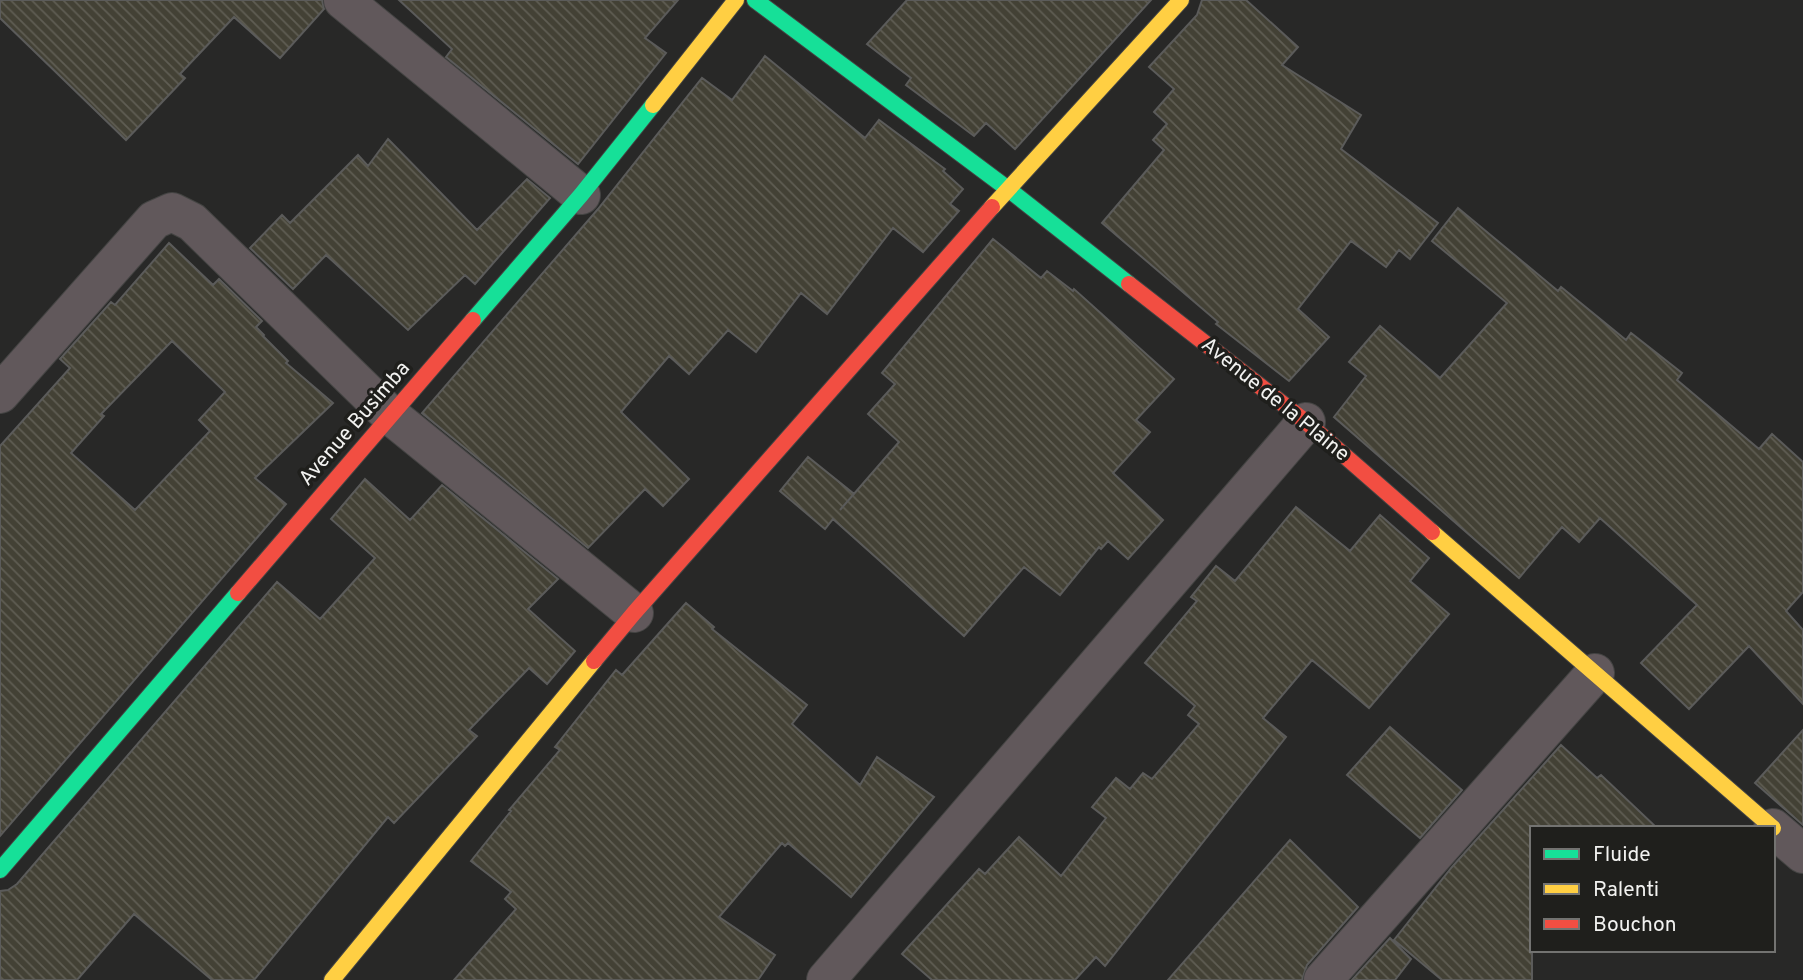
<svg xmlns="http://www.w3.org/2000/svg" width="1803" height="980" font-family="Overpass,sans-serif">
<style>
.building{fill:url(#building-back-hatch);stroke:#5b5b5a;stroke-width:2;fill-rule:evenodd}
.lines{fill:none;stroke-linecap:round;stroke-linejoin:round}
.street-casing{stroke:#444443;stroke-width:40}
.fast-casing{stroke:#444443;stroke-width:18}
.slow-casing{stroke:#444443;stroke-width:18}
.jam-casing{stroke:#444443;stroke-width:18}
.street{stroke:#61585b;stroke-width:38}
.fast{stroke:#16e098;stroke-width:16}
.slow{stroke:#ffcf43;stroke-width:16}
.jam{stroke:#f24e42;stroke-width:16}
.labels{text-anchor:middle;dominant-baseline:central;stroke-width:7;stroke-linejoin:round;paint-order:stroke}
.street-label{font-size:21px;fill:#f2f2f0;stroke:#1f1f1c}
</style>
<defs>
<pattern id="building-back-hatch" width="6" height="6" patternUnits="userSpaceOnUse" patternTransform="scale(1.75)"><rect width="6" height="6" fill="#434135"/><path d="M-1 5l2 2M0 0l6 6M5-1l2 2" fill="none" stroke="#5f5d53"/></pattern>
</defs>
<rect width="100%" height="100%" fill="#282827"/>
<path class="building" d="M0,0H322L324,9L280,58L234,17L180,74L185,78L126,140L0,18Z
M399,0H678L645,38L666,53L578,164L446,57L452,49Z
M907,0H1151L1015,149L986,123L974,136L906,85L911,78L867,44Z
M1202,0H1246L1298,47L1282,65L1361,115L1341,149L1438,223L1410,259L1399,250L1386,267L1351,241L1298,309L1329,337L1289,381L1216,324L1218,322L1102,223L1164,150L1153,140L1167,124L1154,112L1174,89L1149,67L1197,15Z
M765,56L865,138L879,120L945,169L943,171L963,189L950,204L959,211L923,252L893,228L827,314L801,293L756,352L728,330L689,374L669,356L621,412L689,479L663,506L645,489L588,548L422,413L598,209L702,78L732,100Z
M388,139L477,230L527,179L550,198L475,284L465,275L408,330L326,255L293,289L250,248L282,215L290,223L358,155L368,166Z
M1458,208L1558,291L1561,287L1626,340L1631,333L1682,373L1677,380L1759,449L1772,434L1803,462V592L1786,611L1803,630V704L1749,646L1689,709L1641,663L1697,605L1600,518L1579,542L1562,527L1519,578L1334,417L1366,376L1349,362L1380,326L1440,378L1507,303L1432,241Z
M993,239L1041,278L1047,271L1073,291L1074,289L1174,379L1136,420L1150,432L1113,473L1163,520L1128,559L1108,541L1101,549L1099,547L1060,595L1024,567L964,636L833,519L825,529L780,491L808,457L854,494L840,510L899,442L868,414L895,384L882,373Z
M169,243L213,285L219,279L262,321L256,327L264,335L263,336L288,361L286,363L333,403L255,478L286,504L0,836V446L70,368L60,359L111,302L115,305ZM172,341L225,392L199,420L210,431L135,510L71,453L104,416L101,414Z
M365,479L410,520L442,485L558,579L528,609L575,651L547,684L529,668L469,730L477,736L394,823L388,817L254,980H212L134,914L77,980H0V891L8,890L17,884L277,582L320,619L375,558L331,519Z
M1296,507L1350,551L1380,515L1429,558L1410,581L1449,614L1369,708L1312,660L1263,718L1286,737L1105,966L1096,957L1075,980H932L902,954L979,869L985,874L1019,837L1061,876L1106,818L1092,807L1116,778L1130,789L1143,773L1152,779L1199,724L1188,715L1195,706L1145,663L1197,601L1191,597L1216,566L1235,581Z
M686,603L714,627L712,629L807,705L792,724L860,785L877,757L934,797L851,897L788,843L785,846L782,843L719,917L775,955L758,980H454L516,909L505,899L511,892L471,861L511,811L509,810L560,750L555,747L616,670L622,675Z
M1390,727L1462,790L1420,838L1347,775Z
M1803,730V825L1755,783Z
M1561,745L1597,778L1601,775L1657,828H1532V980H1442L1394,940L1452,867Z
M1290,840L1358,907L1307,965L1302,980H1168Z
M1390,938L1411,959L1395,980H1352Z"/>
<g class="lines">
<g class="street-casing">
<path id="street" d="M343,0L581,195
M0,394L154,220L172,212L192,222L390,415L634,613
M1773,828L1803,854
M826,980L1306,422
M1323,980L1595,673"/>
</g>
<g class="fast-casing">
<path id="fast" d="M755,0L1008,189L1129,284
M473,320L581,195L653,105
M0,870L238,593"/>
</g>
<g class="slow-casing">
<path id="slow" d="M653,105L736,0
M992,207L1181,0
M1432,532L1773,828
M332,980L594,661"/>
</g>
<g class="jam-casing">
<path id="jam" d="M1129,284L1306,422L1432,532
M238,593L473,320
M594,661L634,613L992,207"/>
</g>
<use href="#street" class="street"/>
<use href="#fast" class="fast"/>
<use href="#slow" class="slow"/>
<use href="#jam" class="jam"/>
</g>
<g class="labels">
<g class="street-label">
<text transform="translate(1275 400) rotate(39)">Avenue de la Plaine</text>
<text transform="translate(355 424) rotate(-49)">Avenue Busimba</text>
</g>
</g>
<rect x="1530" y="826" width="245" height="126" fill="#1f1f1c" stroke="#737371" stroke-width="2"/>
<rect x="1544" y="849" width="35" height="10" fill="#16e098" stroke="#737371" stroke-width="2"/>
<text x="1593" y="861" font-size="21" fill="#f2f2f0">Fluide</text>
<rect x="1544" y="884" width="35" height="10" fill="#ffcf43" stroke="#737371" stroke-width="2"/>
<text x="1593" y="896" font-size="21" fill="#f2f2f0">Ralenti</text>
<rect x="1544" y="919" width="35" height="10" fill="#f24e42" stroke="#737371" stroke-width="2"/>
<text x="1593" y="931" font-size="21" fill="#f2f2f0">Bouchon</text>
</svg>
